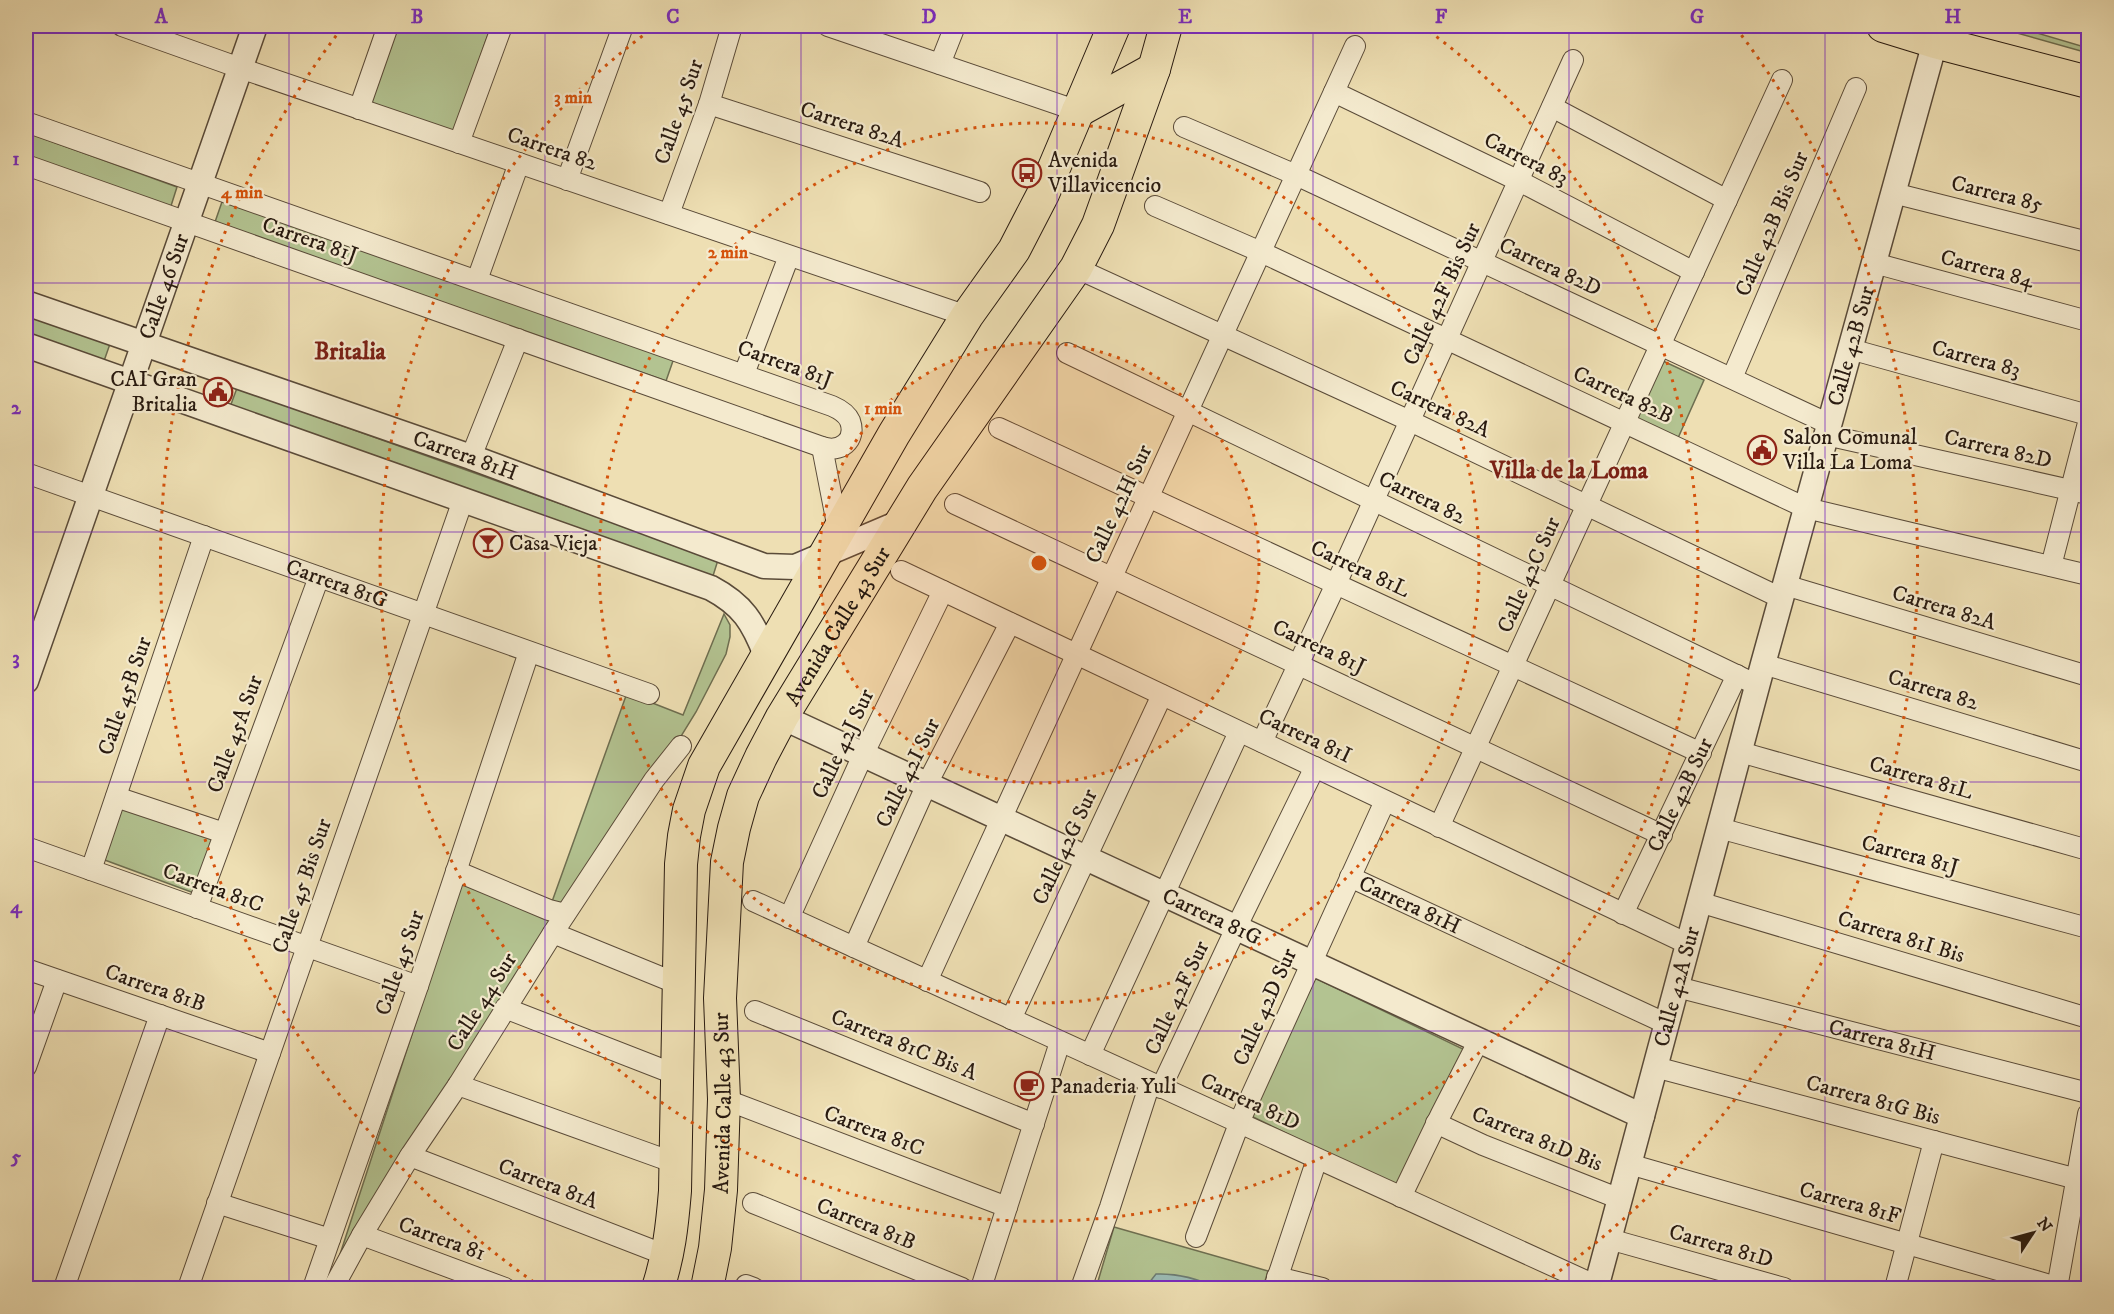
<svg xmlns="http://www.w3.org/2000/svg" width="2114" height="1314" font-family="'IM FELL DW Pica',serif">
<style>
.green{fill:#b3c391;stroke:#6e6e50;stroke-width:1.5}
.water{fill:#9bbbb4;stroke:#6d7b72;stroke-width:1.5}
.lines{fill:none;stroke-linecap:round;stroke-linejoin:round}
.minor-casing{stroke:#5a4b39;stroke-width:22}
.tertiary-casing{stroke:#5a4b39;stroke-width:27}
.primary-casing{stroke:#281a10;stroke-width:34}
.minor{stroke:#f4eace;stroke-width:20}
.tertiary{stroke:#f4eace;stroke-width:24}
.primary{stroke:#eedfb3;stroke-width:32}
.grid{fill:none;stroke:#7b2cbf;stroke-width:1.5;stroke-opacity:0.55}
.ring{fill:none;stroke:#d5530c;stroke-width:3;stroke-dasharray:3 6}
.labels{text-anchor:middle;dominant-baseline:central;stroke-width:4.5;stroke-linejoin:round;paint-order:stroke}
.street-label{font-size:22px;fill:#281a10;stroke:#f4eace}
.poi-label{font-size:22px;fill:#281a10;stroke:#f4eace;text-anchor:start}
.neighbourhood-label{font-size:24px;font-weight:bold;fill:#7a1f14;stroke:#f4eace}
.centre{fill:#d5530c;stroke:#f4eace;stroke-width:3}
.ring-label{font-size:18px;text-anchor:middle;font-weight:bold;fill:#d5530c;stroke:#f4eace;stroke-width:4.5;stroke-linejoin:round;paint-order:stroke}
.neatline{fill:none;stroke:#7b2cbf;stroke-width:2}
.grid-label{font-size:20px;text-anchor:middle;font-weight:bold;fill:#7b2cbf}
</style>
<rect width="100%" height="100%" fill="#eedfb3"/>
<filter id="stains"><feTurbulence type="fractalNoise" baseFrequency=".00333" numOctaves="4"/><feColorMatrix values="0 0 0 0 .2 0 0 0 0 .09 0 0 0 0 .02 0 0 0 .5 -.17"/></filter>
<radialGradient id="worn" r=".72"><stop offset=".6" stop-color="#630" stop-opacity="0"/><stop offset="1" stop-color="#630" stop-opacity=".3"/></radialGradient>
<path class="green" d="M398,26H491L454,132L371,103Z
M1992,26H2013L2088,48V53Z
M26,132L177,187L170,209L26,157Z
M223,199L674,358L666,381L215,222Z
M26,311L111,341L104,361L26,334Z
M1663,361L1704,380L1678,438L1637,419Z
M237,388L718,560L712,579L230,407Z
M724,614L730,625V637L726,654L696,712L654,780L329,1288L464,875L549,910L627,693L683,715Z
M121,805L214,838L194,893L102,859Z
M1315,978L1465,1050L1399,1188L1249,1115Z
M1114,1227L1268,1271L1263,1288H1096Z"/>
<path class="water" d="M1156,1274C1179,1273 1198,1279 1218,1288H1145Z"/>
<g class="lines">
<g class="minor-casing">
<g id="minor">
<path d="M122,26L240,68L967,316"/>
<path d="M828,26L1078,111"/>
<path d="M940,64L955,26"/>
<path d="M1334,92L1519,181L1694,272"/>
<path d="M709,104L980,192"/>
<path d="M1552,107L1727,200"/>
<path d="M359,109L388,26"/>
<path d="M26,122L832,406C839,409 847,414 850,421C857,441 840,453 822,447L26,165"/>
<path d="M1184,127L1296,175L1829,424"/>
<path d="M459,143L502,26"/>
<path d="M567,180L623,26"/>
<path d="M1893,193L2088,242"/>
<path d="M1155,206L1261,252L1806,508L2088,575"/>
<path d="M669,214L709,104L732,26"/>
<path d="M1874,263L2088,321"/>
<path d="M1076,268L1410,421L1781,598"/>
<path d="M477,280L519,163"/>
<path d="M1850,349L2088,415"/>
<path d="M1067,353L1757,685"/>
<path d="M744,374L789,256"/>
<path d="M1732,378L1856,88"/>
<path d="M999,428L1701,753"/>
<path d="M1826,435L2088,494"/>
<path d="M822,447L838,529"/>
<path d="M471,457L518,339"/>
<path id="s1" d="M26,473L649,694"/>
<path d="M955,504L1662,835"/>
<path d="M2051,566L2088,423"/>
<path d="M901,571L1688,944"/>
<path d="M1785,585L2088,676"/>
<path d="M1763,664L2088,762"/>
<path d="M1262,742L1336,584L1573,60"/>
<path d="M1740,752L2088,850"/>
<path d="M116,797L224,833"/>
<path d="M1439,827L1782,80"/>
<path d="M1719,828L2088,928"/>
<path d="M26,847L418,986"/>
<path d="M91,870L204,536"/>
<path d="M456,871L549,910L565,914"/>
<path id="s2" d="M1350,877L1667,1024"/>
<path d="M753,901L1597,1286"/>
<path d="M1699,902L2088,1018"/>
<path d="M197,908L319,577"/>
<path id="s3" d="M1623,914L1737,675"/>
<path d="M789,918L863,755L943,591"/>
<path d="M553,933L678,984"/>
<path d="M854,947L927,784L1010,623"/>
<path d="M26,969L270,1053"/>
<path d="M927,981L1355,46"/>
<path id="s4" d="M1677,987L2088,1093"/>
<path d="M505,1008L677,1075"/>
<path d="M755,1011L1034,1124"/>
<path d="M1011,1019L1162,695"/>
<path d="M1090,1055L1239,732"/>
<path d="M26,1067L57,980"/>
<path d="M1655,1067L2077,1179"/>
<path d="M458,1085L675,1163"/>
<path d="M1161,1088L1236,928L1315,767"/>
<path d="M724,1099L1007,1207"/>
<path d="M1436,1123L1483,1145L1620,1199"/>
<path d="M410,1156L668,1256"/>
<path d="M1629,1164L2057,1287"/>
<path d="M1401,1197L1441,1114L1479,1040"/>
<path d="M217,1203L330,1239"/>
<path d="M753,1203L962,1288"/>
<path d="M362,1235L505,1288"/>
<path d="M1196,1237L1242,1116L1385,801"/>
<path d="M1609,1239L1784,1288"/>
<path d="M1277,1277L1322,1288"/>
<path d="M746,1285L754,1288"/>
<path d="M64,1288L160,1015"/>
<path d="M188,1288L463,500"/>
<path d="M313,1288L418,986L529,652"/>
<path d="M333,1288L362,1235L410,1156L458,1085L553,933L654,780L681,746"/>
<path d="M981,1288L1060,1042"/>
<path d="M1081,1288L1110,1207L1150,1083"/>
<path d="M1274,1288L1317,1159"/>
<path d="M1895,1288L1934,1141"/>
<path d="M2057,1288L2088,1114"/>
</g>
</g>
<g class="tertiary-casing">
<g id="tertiary">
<path id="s5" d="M26,303L471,457L764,566L795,567L901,522"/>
<path d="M26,345L711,588C743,605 753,622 766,655"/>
<path id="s6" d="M26,681L255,26"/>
<path id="s7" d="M782,717L1642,1116"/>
<path id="s8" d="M1596,1288L1763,664L1935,42"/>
</g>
</g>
<g class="primary-casing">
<g id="primary">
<path d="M1883,26L1935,42L2088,82"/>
<path d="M1078,111L1154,69"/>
<path d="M658,1288C669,1254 672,1227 675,1191L681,864L684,836L689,810L704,766L894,434L967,316L1014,250L1043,194L1114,26"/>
<path id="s9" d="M707,1288L715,1248L721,1190L724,1099L720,998L727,862L734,828L743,796L761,757L782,717L922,488L1076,268L1098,225L1154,69L1166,26"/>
</g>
</g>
<use href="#minor" class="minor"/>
<use href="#tertiary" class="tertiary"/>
<use href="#primary" class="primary"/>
</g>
<path class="grid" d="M289,26V1288M545,26V1288M801,26V1288M1057,26V1288M1313,26V1288M1569,26V1288M1825,26V1288M26,283H2088M26,532H2088M26,782H2088M26,1031H2088"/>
<circle cx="1039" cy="563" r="220" fill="#d5530c" fill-opacity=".12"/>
<g class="ring">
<circle cx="1039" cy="563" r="220"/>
<circle cx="1039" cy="563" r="440"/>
<path d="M1422 26A659 659 0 1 1 656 26"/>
<path d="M541 1287A879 879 0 0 1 342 28M1736 28A879 879 0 0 1 1537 1287"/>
</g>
<defs>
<g id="bus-ring" transform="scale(1.5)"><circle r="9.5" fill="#f4eace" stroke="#8f2418" stroke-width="1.5"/><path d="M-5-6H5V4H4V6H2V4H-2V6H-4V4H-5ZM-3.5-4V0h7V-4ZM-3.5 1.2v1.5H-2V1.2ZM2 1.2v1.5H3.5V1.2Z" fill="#8f2418"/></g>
<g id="civic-ring" transform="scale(1.5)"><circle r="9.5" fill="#f4eace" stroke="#8f2418" stroke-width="1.5"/><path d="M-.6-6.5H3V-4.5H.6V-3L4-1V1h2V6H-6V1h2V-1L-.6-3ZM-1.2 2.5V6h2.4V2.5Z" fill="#8f2418"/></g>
<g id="bar-ring" transform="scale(1.5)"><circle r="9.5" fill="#f4eace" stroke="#8f2418" stroke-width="1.5"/><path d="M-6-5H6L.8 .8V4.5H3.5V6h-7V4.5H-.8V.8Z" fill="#8f2418"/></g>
<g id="cafe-ring" transform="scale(1.5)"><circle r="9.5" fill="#f4eace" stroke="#8f2418" stroke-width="1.5"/><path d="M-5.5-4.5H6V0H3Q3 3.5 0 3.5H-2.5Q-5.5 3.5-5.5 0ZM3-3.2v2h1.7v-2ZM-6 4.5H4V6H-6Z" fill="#8f2418"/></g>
</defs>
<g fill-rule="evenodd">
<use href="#bus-ring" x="1027" y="173"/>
<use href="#civic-ring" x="218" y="392"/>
<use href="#civic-ring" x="1762" y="450"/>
<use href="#bar-ring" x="488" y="543"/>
<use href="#cafe-ring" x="1029" y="1086"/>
</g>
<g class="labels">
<g class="street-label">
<text transform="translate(679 112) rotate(-71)">Calle 45 Sur</text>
<text transform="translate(852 125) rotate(18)">Carrera 82A</text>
<text transform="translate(552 149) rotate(19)">Carrera 82</text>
<text transform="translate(1526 159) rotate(27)">Carrera 83</text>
<text transform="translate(1997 194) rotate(14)">Carrera 85</text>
<text transform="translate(1772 224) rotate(-67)">Calle 42B Bis Sur</text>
<text transform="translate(310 240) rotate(19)">Carrera 81J</text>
<text transform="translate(1550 267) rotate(25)">Carrera 82D</text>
<text transform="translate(1987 269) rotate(15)">Carrera 84</text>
<text stroke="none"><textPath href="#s6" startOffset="418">Calle 46 Sur</textPath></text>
<text transform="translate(1442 294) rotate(-65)">Calle 42F Bis Sur</text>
<text stroke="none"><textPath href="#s8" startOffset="976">Calle 42B Sur</textPath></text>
<text transform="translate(1976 359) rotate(15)">Carrera 83</text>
<text transform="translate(785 364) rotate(20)">Carrera 81J</text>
<text transform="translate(1623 395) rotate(25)">Carrera 82B</text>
<text transform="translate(1440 409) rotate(25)">Carrera 82A</text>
<text transform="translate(1998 449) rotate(13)">Carrera 82D</text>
<text stroke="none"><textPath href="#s5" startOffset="465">Carrera 81H</textPath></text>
<text transform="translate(1422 498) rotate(26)">Carrera 82</text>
<text transform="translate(1119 504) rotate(-65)">Calle 42H Sur</text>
<text transform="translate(1360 569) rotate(25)">Carrera 81L</text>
<text transform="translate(1529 575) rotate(-66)">Calle 42C Sur</text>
<text stroke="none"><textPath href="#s1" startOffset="330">Carrera 81G</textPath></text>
<text transform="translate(1944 608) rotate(17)">Carrera 82A</text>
<text stroke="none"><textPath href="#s9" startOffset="690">Avenida Calle 43 Sur</textPath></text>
<text transform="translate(1319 647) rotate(25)">Carrera 81J</text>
<text transform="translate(1933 690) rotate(17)">Carrera 82</text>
<text transform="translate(125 696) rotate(-71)">Calle 45B Sur</text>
<text transform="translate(235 734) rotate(-70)">Calle 45A Sur</text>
<text transform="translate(1305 736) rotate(25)">Carrera 81I</text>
<text transform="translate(843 744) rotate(-65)">Calle 42J Sur</text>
<text transform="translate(908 773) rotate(-64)">Calle 42I Sur</text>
<text transform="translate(1921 778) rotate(16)">Carrera 81L</text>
<text stroke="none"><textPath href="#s3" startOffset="132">Calle 42B Sur</textPath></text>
<text transform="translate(1065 847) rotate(-65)">Calle 42G Sur</text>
<text transform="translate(1910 855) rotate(15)">Carrera 81J</text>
<text transform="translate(302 886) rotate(-71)">Calle 45 Bis Sur</text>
<text transform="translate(213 888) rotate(20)">Carrera 81C</text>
<text stroke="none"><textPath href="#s2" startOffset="66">Carrera 81H</textPath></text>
<text stroke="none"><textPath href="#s7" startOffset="474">Carrera 81G</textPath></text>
<text transform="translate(1901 937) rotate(17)">Carrera 81I Bis</text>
<text transform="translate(400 963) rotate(-71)">Calle 45 Sur</text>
<text stroke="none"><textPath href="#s8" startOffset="312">Calle 42A Sur</textPath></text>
<text transform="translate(155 988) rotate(19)">Carrera 81B</text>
<text transform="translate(1177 998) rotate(-65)">Calle 42F Sur</text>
<text transform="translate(482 1002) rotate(-58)">Calle 44 Sur</text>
<text transform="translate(1265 1007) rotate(-66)">Calle 42D Sur</text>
<text stroke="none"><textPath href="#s4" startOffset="212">Carrera 81H</textPath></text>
<text transform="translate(904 1045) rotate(22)">Carrera 81C Bis A</text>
<text transform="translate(1873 1100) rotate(15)">Carrera 81G Bis</text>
<text transform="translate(1250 1102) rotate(25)">Carrera 81D</text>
<text stroke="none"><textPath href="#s9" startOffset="186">Avenida Calle 43 Sur</textPath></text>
<text transform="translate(874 1131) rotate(21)">Carrera 81C</text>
<text transform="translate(1537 1139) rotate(22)">Carrera 81D Bis</text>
<text transform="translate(548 1184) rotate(21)">Carrera 81A</text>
<text transform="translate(1850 1203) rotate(16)">Carrera 81F</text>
<text transform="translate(866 1224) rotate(22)">Carrera 81B</text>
<text transform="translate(442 1239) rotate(20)">Carrera 81</text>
<text transform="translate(1721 1246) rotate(16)">Carrera 81D</text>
</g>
<g class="poi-label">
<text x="1048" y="160">Avenida<tspan x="1048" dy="25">Villavicencio</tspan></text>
<text x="197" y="379" text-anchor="end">CAI Gran<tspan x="197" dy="25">Britalia</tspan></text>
<text x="1783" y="437">Salon Comunal<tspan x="1783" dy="25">Villa La Loma</tspan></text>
<text x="509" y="543">Casa Vieja</text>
<text x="1050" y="1086">Panaderia Yuli</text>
</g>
<g class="neighbourhood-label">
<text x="350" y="352">Britalia</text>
<text x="1569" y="471">Villa de la Loma</text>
</g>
</g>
<circle cx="1039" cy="563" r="9" class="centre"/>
<g class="ring-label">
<text x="573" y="103">3 min</text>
<text x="242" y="198">4 min</text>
<text x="728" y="258">2 min</text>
<text x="883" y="414">1 min</text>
</g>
<rect width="2114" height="1314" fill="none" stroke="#eedfb3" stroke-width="66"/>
<g transform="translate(2033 1233) rotate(54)" stroke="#f4eace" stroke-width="4.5" paint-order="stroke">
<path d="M0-4.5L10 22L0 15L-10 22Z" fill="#281a10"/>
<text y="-9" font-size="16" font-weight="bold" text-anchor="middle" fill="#281a10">N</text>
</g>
<rect x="33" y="33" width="2048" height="1248" class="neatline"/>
<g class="grid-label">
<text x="161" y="23">A</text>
<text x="417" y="23">B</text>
<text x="673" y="23">C</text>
<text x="929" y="23">D</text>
<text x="1185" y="23">E</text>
<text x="1441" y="23">F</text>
<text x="1697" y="23">G</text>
<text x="1953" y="23">H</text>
<text x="16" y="165">1</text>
<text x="16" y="414">2</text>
<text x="16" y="664">3</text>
<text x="16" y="913">4</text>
<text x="16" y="1163">5</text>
</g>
<rect width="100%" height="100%" filter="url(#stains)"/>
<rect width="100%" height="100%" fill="url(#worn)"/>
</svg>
